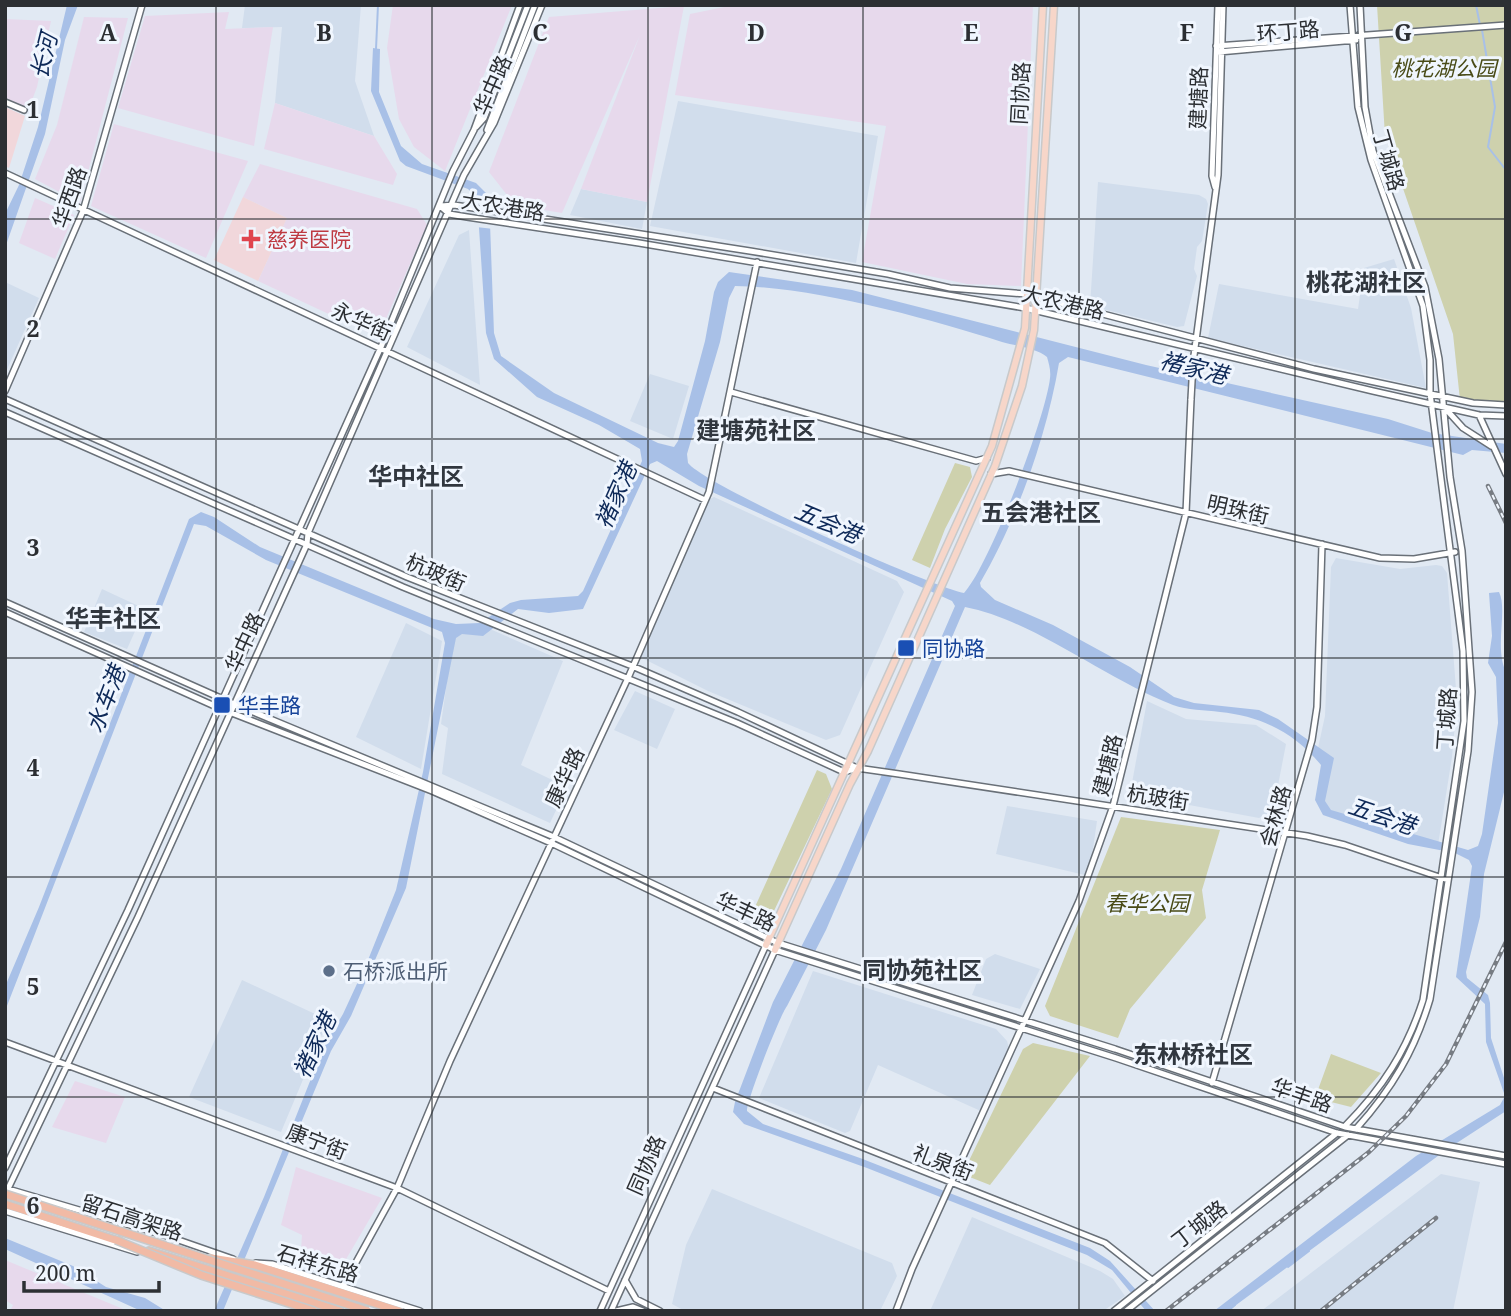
<svg xmlns="http://www.w3.org/2000/svg" width="1511" height="1316" font-family="'Noto Serif','Noto Sans SC',serif">
<style>
.built{fill:#d1ddec}
.industrial{fill:#e7d9ec}
.medical{fill:#f1d7db}
.green{fill:#ced1ad}
.water{fill:#a8c0e7;fill-rule:evenodd}
.pier{fill:#e1e9f3}
.lines{fill:none;stroke-linecap:round;stroke-linejoin:round}
.stream{stroke:#a8c0e7;stroke-width:2}
.secondary-casing{stroke:#697078;stroke-width:8}
.primary-casing{stroke:#c8c9ca;stroke-width:9}
.highway-casing{stroke:#c8c9ca;stroke-width:10}
.secondary{stroke:#fff;stroke-width:5}
.primary{stroke:#f7d6c9;stroke-width:6}
.highway{stroke:#f1baa5;stroke-width:7}
.rail-casing{stroke:#777c83;stroke-width:4.5}
.rail{stroke:#f0f6fe;stroke-width:2;stroke-dasharray:5;stroke-linecap:butt}
.secondary-bridge-casing{stroke:#697078;stroke-width:8;stroke-linecap:butt}
.highway-bridge-casing{stroke:#c8c9ca;stroke-width:10;stroke-linecap:butt}
.secondary-bridge{stroke:#fff;stroke-width:5}
.highway-bridge{stroke:#f1baa5;stroke-width:7}
.grid{fill:none;stroke:#2c2f33;stroke-width:2;stroke-opacity:0.55}
.health-dot{fill:#e0444e;stroke:#f0f6fe;stroke-width:2.5}
.transit-dot{fill:#1a4fb4;stroke:#f0f6fe;stroke-width:2.5}
.service-dot{fill:#5c6f8a;stroke:#f0f6fe;stroke-width:2.5}
.labels{text-anchor:middle;dominant-baseline:central;stroke-width:6;stroke-linejoin:round;paint-order:stroke}
.street-label{font-size:21px;fill:#2c2f33;stroke:#f0f6fe}
.park-label{font-size:21px;font-style:italic;fill:#494b17;stroke:#f0f6fe}
.health-label{font-size:21px;fill:#be3a42;stroke:#f0f6fe;text-anchor:start}
.transit-label{font-size:21px;fill:#164399;stroke:#f0f6fe;text-anchor:start}
.service-label{font-size:21px;fill:#4e5e75;stroke:#f0f6fe;text-anchor:start}
.water-label{font-size:23px;font-style:italic;fill:#0e2958;stroke:#f0f6fe}
.quarter-label{font-size:24px;font-weight:bold;fill:#31373f;stroke:#f0f6fe}
.grid-label{font-size:23px;text-anchor:middle;font-weight:bold;fill:#2c2f33;stroke:#f0f6fe;stroke-width:6;stroke-linejoin:round;paint-order:stroke}
</style>
<rect width="100%" height="100%" fill="#e1e9f3"/>
<path class="built" d="M245,5H361L355,81L374,136L275,103L282,27L242,28Z
M678,101L878,136L856,263L650,226Z
M1098,182L1199,195L1206,199L1208,204L1202,241L1197,247L1194,269L1197,276L1184,326L1177,327L1090,306Z
M581,189L647,202L642,229L570,215Z
M469,230L480,385L407,347L459,235Z
M1394,259L1411,308L1426,388L1208,338L1219,284L1358,309L1364,268Z
M5,282L39,298L5,374Z
M650,374L689,386L673,439L630,421Z
M714,497L897,581L904,592L840,735L826,740L708,691L642,658L640,653L708,500Z
M1336,558L1400,569L1436,565L1442,566L1447,573L1457,702L1452,757L1438,845L1323,810L1320,796L1333,761L1318,748L1325,716L1331,567Z
M102,589L145,609L127,649L84,632Z
M406,623L442,641L421,769L356,737Z
M490,629L563,661L521,765L567,787L550,823L442,774L448,728L441,724L453,638L460,633Z
M635,691L675,709L657,749L614,730Z
M1147,701L1186,719L1256,725L1286,744L1274,806L1269,813L1259,818L1130,794Z
M1007,806L1097,821L1089,876L996,854Z
M995,954L1040,969L1020,1009L972,995L986,959Z
M813,971L996,1029L1007,1041L1009,1049L983,1112L878,1065L850,1131L845,1133L759,1098Z
M242,980L328,1020L281,1132L189,1097Z
M1441,1174L1480,1182L1453,1311H1261Z
M712,1189L892,1263L897,1276L880,1311H685L672,1304L686,1245Z
M972,1217L1100,1271L1113,1279L1125,1296L1103,1311H930Z"/>
<path class="industrial" d="M393,5H512L445,171L414,147L399,119L387,48Z
M734,5H1033L1021,286L967,284L862,262L886,126L675,95L690,14Z
M684,6L647,202L581,189L640,35L562,213L515,205L489,172L549,17Z
M229,12L225,29L273,27L254,146L118,108L145,16Z
M84,17L128,18L80,203L35,179L57,125Z
M5,19L51,21L37,87L29,108L5,98Z
M275,103L374,136L397,174L393,185L264,149Z
M114,124L248,161L206,258L91,206Z
M260,164L417,209L427,225L378,337L258,281L287,218L243,197Z
M35,198L74,215L55,259L19,243Z
M75,1081L125,1097L106,1143L52,1127Z
M296,1167L382,1198L342,1266L301,1250L302,1235L281,1225Z
M5,1260L128,1311H10L13,1305L5,1300Z"/>
<path class="medical" d="M5,107L25,116L9,168L5,166Z
M243,197L287,218L258,281L214,260Z"/>
<path class="green" d="M1377,5H1506V403L1460,400L1453,334L1385,136Z
M955,463L970,467L972,477L945,529L930,568L912,560Z
M817,770L826,774L832,789L773,913L768,921L757,924L750,918Z
M1121,817L1220,830L1202,890L1206,918L1130,1009L1118,1038L1050,1016L1045,1006Z
M1033,1043L1090,1056L990,1185L967,1176L965,1169L1023,1049Z
M1331,1054L1381,1073L1351,1107L1315,1098Z"/>
<path class="water" d="M67,5H78L65,40L45,134L5,248V214L19,185L38,127Z
M373,48L380,49L379,92L401,146L422,164L476,183L489,196L494,333L501,356L554,393L658,443L674,447L678,441L705,341L714,292L718,282L729,272L852,290L1146,365L1388,419L1432,433L1506,444V453L1472,450L1463,455L1068,357L1059,363C1047,435 1017,520 980,583L981,587L995,600L1053,625L1130,667L1174,697L1194,703L1259,710L1278,719L1334,758L1325,801L1331,810L1468,850L1478,846L1482,834L1498,723L1496,677L1488,663L1492,636L1489,593L1499,592C1508,610 1494,648 1506,672V784L1484,874L1480,917L1466,972L1467,978L1488,995L1490,1003L1491,1038L1506,1084V1111L1446,1150L1228,1311H1214L1416,1156L1500,1105L1505,1096L1486,1042L1485,1004L1456,977L1472,866L1469,860L1455,853L1408,844L1323,815L1315,800L1321,765C1295,733 1261,716 1220,712C1205,710 1187,710 1173,705C1105,679 1033,620 965,607L826,930L787,1006C780,1015 746,1102 747,1111L763,1124L860,1158L1090,1248L1110,1261L1155,1311H1146L1112,1270L1087,1255L867,1168L744,1124L733,1112L735,1102L773,1002L841,869L955,606L952,601L699,486L657,461L650,464L583,609L549,613L518,609L483,636L462,634L456,638L406,888L351,1016L331,1051L223,1311H214L264,1197L324,1046L343,1014L368,960L396,890L423,772L445,643L442,632L266,560L206,526L194,524L5,1011L7,982L39,907L189,519L201,512L214,517L260,547L434,619L456,624L480,623L510,603L521,600L578,596L583,591L642,461L640,449L599,425L537,397L494,359L486,333L477,198L468,189L406,166L400,161L371,91ZM735,286C814,287 926,318 1002,342C1016,346 1036,348 1047,357C1049,364 1051,371 1050,378C1046,417 989,566 964,593C929,586 706,486 688,463L687,454L720,342L729,298Z
M5,1238L73,1266L106,1287L145,1298L166,1311H141L5,1249Z"/>
<path class="pier" d="M474,200L494,202V229L476,227Z"/>
<g class="lines">
<path class="stream" d="M1476,5L1480,25
M1482,30L1495,107L1488,147L1506,170
M376,49L378,5
M1506,227V230
M1288,1267L1309,1251
M1228,1311L1235,1305"/>
<g class="secondary-casing">
<path id="secondary" d="M1216,46L1506,25
M1219,52L1356,40
M5,102L24,110
M476,127L484,118L528,5
M487,130L535,5
M5,173L705,500
M1215,187L1212,176L1218,5
M440,206L449,214L467,217L639,243L1025,308L1373,391L1479,415L1506,416
M441,206L454,205L750,251L888,274L950,288L1026,294L1314,369L1473,403L1506,405
M1193,363L1218,175L1223,5
M5,391L83,211L142,5
M731,392L976,461L987,458
M5,399L407,577L632,666L738,712L857,768
M1443,406L1463,428L1491,446
M5,412L403,587L737,723L844,772L857,768L899,774L1307,836L1345,845L1448,880
M1479,415L1506,474
M991,474L1009,471L1380,558L1414,559L1455,552
M5,602L234,704L554,837L778,943L1115,1049L1345,1127L1506,1156
M5,612L219,708L432,791L551,843L775,950L1116,1058L1337,1133L1506,1164
M5,1042L397,1188L609,1291
M1212,1083L1312,740L1317,707L1322,544
M713,1088L1105,1243L1153,1281
M1345,1126C1382,1089 1407,1050 1423,1000L1464,721L1463,651L1430,393V360L1423,306L1371,160L1358,107L1350,5
M1356,1129C1392,1089 1415,1050 1430,999L1468,751L1472,692L1462,551L1450,477L1439,359L1425,287L1373,151L1365,107L1360,5
M5,1168L128,910L381,347L453,171L474,130L520,5
M8,1189L167,1236L233,1259
M5,1195L138,917L307,544L308,533L464,175L494,123L542,5
M5,1211L137,1252
M256,1263L272,1264L420,1311
M625,1280L636,1299L660,1311
M343,1286L397,1188L450,1061L628,678L709,492L757,262
M600,1311L766,945
M611,1311L775,950
M616,1311L633,1307L643,1311
M896,1311L912,1269L1079,901L1113,806L1186,513L1191,399
M1114,1311L1337,1133
M1126,1311L1348,1135"/>
</g>
<g class="primary-casing">
<path id="primary" d="M766,945L992,446L1025,328L1043,5
M775,950L850,784L868,751L995,466L1022,386L1034,330L1054,5"/>
</g>
<g class="highway-casing">
<path id="highway" d="M5,1204L121,1242
M149,1251L340,1311
M211,1258L255,1265L399,1311"/>
</g>
<use href="#secondary" class="secondary"/>
<use href="#primary" class="primary"/>
<use href="#highway" class="highway"/>
<g class="rail-casing">
<path id="rail" d="M1488,486L1506,523
M1166,1311L1369,1152L1406,1116L1446,1064L1506,942
M1321,1311L1436,1218"/>
</g>
<use href="#rail" class="rail"/>
<g class="secondary-bridge-casing">
<path id="secondary-bridge" d="M1191,399L1193,363"/>
</g>
<g class="highway-bridge-casing">
<path id="highway-bridge" d="M5,1194L368,1311
M116,1240L201,1275L314,1311"/>
</g>
<use href="#secondary-bridge" class="secondary-bridge"/>
<use href="#highway-bridge" class="highway-bridge"/>
</g>
<path class="grid" d="M216,5V1311M432,5V1311M648,5V1311M863,5V1311M1079,5V1311M1295,5V1311M5,219H1506M5,439H1506M5,658H1506M5,877H1506M5,1097H1506"/>
<path class="health-dot" d="M247.5 228.5h7v7h7v7h-7v7h-7v-7h-7v-7h7z"/>
<g class="transit-dot">
<rect x="897" y="639" width="18" height="18" rx="3.5"/>
<rect x="213" y="696" width="18" height="18" rx="3.5"/>
</g>
<circle class="service-dot" cx="329" cy="971" r="7"/>
<g class="labels">
<g class="street-label">
<text transform="translate(1288 31) rotate(-5)">环丁路</text>
<text transform="translate(492 85) rotate(-66)">华中路</text>
<text transform="translate(1020 93) rotate(-87)">同协路</text>
<text transform="translate(1198 98) rotate(-88)">建塘路</text>
<text transform="translate(1389 160) rotate(74)">丁城路</text>
<text transform="translate(69 197) rotate(-71)">华西路</text>
<text transform="translate(503 206) rotate(9)">大农港路</text>
<text transform="translate(1063 302) rotate(13)">大农港路</text>
<text transform="translate(362 321) rotate(24)">永华街</text>
<text transform="translate(1238 509) rotate(13)">明珠街</text>
<text transform="translate(436 572) rotate(23)">杭玻街</text>
<text transform="translate(244 642) rotate(-65)">华中路</text>
<text transform="translate(1446 719) rotate(-86)">丁城路</text>
<text transform="translate(1107 765) rotate(-76)">建塘路</text>
<text transform="translate(564 777) rotate(-65)">康华路</text>
<text transform="translate(1158 797) rotate(9)">杭玻街</text>
<text transform="translate(1275 816) rotate(-74)">会林路</text>
<text transform="translate(746 911) rotate(25)">华丰路</text>
<text transform="translate(1302 1095) rotate(19)">华丰路</text>
<text transform="translate(317 1141) rotate(21)">康宁街</text>
<text transform="translate(943 1162) rotate(21)">礼泉街</text>
<text transform="translate(646 1165) rotate(-66)">同协路</text>
<text transform="translate(132 1217) rotate(18)">留石高架路</text>
<text transform="translate(1199 1224) rotate(-38)">丁城路</text>
<text transform="translate(318 1263) rotate(16)">石祥东路</text>
</g>
<g class="park-label">
<text x="1444" y="68">桃花湖公园</text>
<text x="1147" y="903">春华公园</text>
</g>
<g class="health-label">
<text x="267" y="239">慈养医院</text>
</g>
<g class="transit-label">
<text x="922" y="648">同协路</text>
<text x="238" y="705">华丰路</text>
</g>
<g class="service-label">
<text x="343" y="971">石桥派出所</text>
</g>
<g class="water-label">
<text transform="translate(43 56) rotate(-76)">长河</text>
<text transform="translate(1194 367) rotate(14)">褚家港</text>
<text transform="translate(615 495) rotate(-66)">褚家港</text>
<text transform="translate(828 522) rotate(23)">五会港</text>
<text transform="translate(105 699) rotate(-69)">水车港</text>
<text transform="translate(1382 815) rotate(19)">五会港</text>
<text transform="translate(314 1045) rotate(-65)">褚家港</text>
</g>
<g class="quarter-label">
<text x="1366" y="281">桃花湖社区</text>
<text x="756" y="429">建塘苑社区</text>
<text x="416" y="475">华中社区</text>
<text x="1041" y="511">五会港社区</text>
<text x="113" y="617">华丰社区</text>
<text x="922" y="969">同协苑社区</text>
<text x="1193" y="1053">东林桥社区</text>
</g>
</g>
<g class="grid-label">
<text x="108" y="41">A</text>
<text x="324" y="41">B</text>
<text x="540" y="41">C</text>
<text x="756" y="41">D</text>
<text x="971" y="41">E</text>
<text x="1187" y="41">F</text>
<text x="1403" y="41">G</text>
<text x="33" y="118">1</text>
<text x="33" y="337">2</text>
<text x="33" y="556">3</text>
<text x="33" y="776">4</text>
<text x="33" y="995">5</text>
<text x="33" y="1214">6</text>
</g>
<rect width="1511" height="1316" fill="none" stroke="#2c2f33" stroke-width="14"/>
<path d="M24 1281v10h135v-10" fill="none" stroke="#2c2f33" stroke-width="3.5"/>
<text x="35" y="1281" font-size="21" fill="#2c2f33" stroke="#f0f6fe" stroke-width="5" paint-order="stroke">200 m</text>
</svg>
